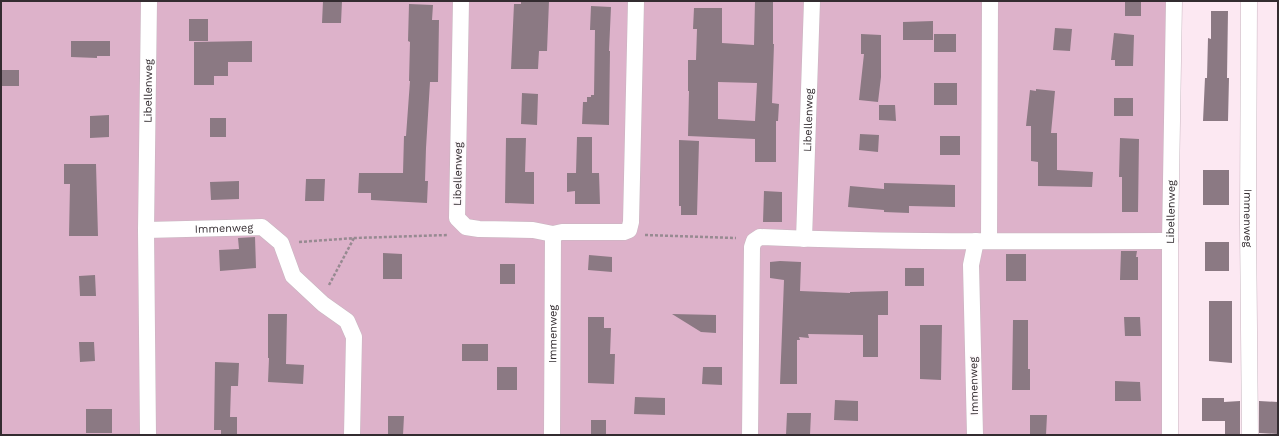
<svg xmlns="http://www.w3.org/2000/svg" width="1279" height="436" font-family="'Work Sans',sans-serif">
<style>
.green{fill:#ddb2ca}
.building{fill:#8b7983;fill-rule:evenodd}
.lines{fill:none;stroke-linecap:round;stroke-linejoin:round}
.street-casing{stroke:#c8b6c0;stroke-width:17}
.path{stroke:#978a91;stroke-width:2.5;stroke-dasharray:3 2;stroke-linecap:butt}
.street{stroke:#fff;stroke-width:16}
.labels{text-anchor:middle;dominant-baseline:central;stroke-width:3.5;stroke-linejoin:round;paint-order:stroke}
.street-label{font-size:11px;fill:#332c30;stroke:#fefafc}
</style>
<rect width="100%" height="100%" fill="#fce8f2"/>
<path class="green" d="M1,1H1168L1163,435H1Z"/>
<path class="building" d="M323,1H342L341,23H322Z
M521,1H549L547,51H539L538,69H511L514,4H521Z
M755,1H773V44H774L772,103L779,104L778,121H776V162H755V139L688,136L689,91H688V60H696L697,29H693L694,8H722V43L754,45ZM718,82L757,83L755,121L718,119Z
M1125,1H1141V16H1125Z
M409,4L433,5L432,20H439L438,82H430L426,148L425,181H428L427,203L371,200V193H358L359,173H403L404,136H406L410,81H409L410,42L408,41Z
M591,6L611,7L609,51H610L609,125L582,124L583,102H587V97H591V95H594L595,30H590Z
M1211,11H1228L1227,78H1229L1228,121H1203L1205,78H1207L1208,38L1211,39Z
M189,19H208V41H189Z
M933,21V40H903V22Z
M1055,28L1072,29L1070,51L1053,50Z
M1114,33L1134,35L1133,66H1115V60H1111Z
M861,34L881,35V77L878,102L859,100L864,54H861Z
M934,34H956V52H934Z
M71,41H110V56H97V58L71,57Z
M252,41V62H228V76H214V85H194V42Z
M1,70H19V86H1Z
M934,83H957V105H934Z
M1036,89L1055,91L1051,133H1057V170L1093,172L1092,187L1038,186V162L1031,161V126H1026L1030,90L1036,91Z
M522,93L538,94L537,125L521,124Z
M1114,98H1133V116H1114Z
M879,105H895L896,121L879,120Z
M109,115V137L90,138V116Z
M210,118H226V137H210Z
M860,134L879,135L878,152L859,150Z
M940,136H960V155H940Z
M577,137H592V173H599L600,204H575V191L567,192V173H576Z
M506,138H526L525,172H534V204L505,203Z
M1120,138L1139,139L1138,212H1122V177H1119Z
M679,140L699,141L697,215H681V206H679Z
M64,164H96L98,236H69L70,184H64Z
M1203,170H1229V205H1203Z
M306,179H325L324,201H305Z
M239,181V199L211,200L210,182Z
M884,183L955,185V207L909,206V213L884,212V210L848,207L850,186L884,189Z
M764,191L782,192V222H763Z
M255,237L256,268L220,271L219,250L239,249L238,238Z
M1205,242H1229V271H1205Z
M1121,251H1137L1136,257H1138V280H1120Z
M383,253L402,254V279H383Z
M1006,254H1026V281H1006Z
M589,255L612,257V272L588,270Z
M780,261L801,262L800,291L850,293V292L888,291V315H878V357H863V335L808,334L809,338L799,337L800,340H797V384H780L784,280L770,278V262Z
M500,264H515V284H500Z
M905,268H924V286H905Z
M95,275L96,296H80L79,276Z
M1209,301H1232V363L1209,361Z
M268,314H287L286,364L304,365L303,384L268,382L269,358H268Z
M672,314L716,315V333L701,332Z
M588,317H604V328H611L610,354H615L614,384L588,383Z
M1124,317H1140L1141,336H1125Z
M1013,320H1028V369H1030V390H1012Z
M920,325H942L941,380L920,379Z
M79,342H94L95,361L80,362Z
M462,344H488V361H462Z
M215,362L239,363L238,386H231L230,417H237V435H221V430H214Z
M497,367H517V390H497Z
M703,367H722V385L702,384Z
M1115,381L1140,382L1141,401H1115Z
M635,397L665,398V415L634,414Z
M1202,398H1224V402L1240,401V435H1225V421H1202Z
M835,400L858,401V421L834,420Z
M1259,401L1278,402V434L1259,433Z
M86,409H112V433H86Z
M787,413H811L810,435H786Z
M1030,415H1047L1046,435H1030Z
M388,416H404L403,435L388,434Z
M591,420H606V435H591Z"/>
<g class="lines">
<g class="street-casing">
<g id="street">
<path d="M461,1L457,218L466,227L479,229L533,230L553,234L562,232H624L629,230L631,222L636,1"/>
<path id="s1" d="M1249,1L1248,223L1250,435"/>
<path id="s2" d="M146,230L262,227L281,243L293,276L323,304L347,321L354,337L352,435"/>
<path id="s3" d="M804,239L812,1"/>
<path d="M989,241L990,1"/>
<path id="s4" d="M148,435L146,230L149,1"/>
<path id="s5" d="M552,435L553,234"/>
<path d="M750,435L752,247L754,241L760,237C897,243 1034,241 1170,241"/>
<path d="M975,435L971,265L976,241"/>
<path id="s6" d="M1170,435V241L1174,1"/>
</g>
</g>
<path class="path" d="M645,235L736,238
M299,242L355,238L448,235
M329,285L354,238"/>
<use href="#street" class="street"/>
</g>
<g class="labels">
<g class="street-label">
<text stroke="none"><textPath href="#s4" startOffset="344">Libellenweg</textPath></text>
<text stroke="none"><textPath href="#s3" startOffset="119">Libellenweg</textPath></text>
<text transform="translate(458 174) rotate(-89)">Libellenweg</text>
<text stroke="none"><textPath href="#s6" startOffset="223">Libellenweg</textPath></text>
<text stroke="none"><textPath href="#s1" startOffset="217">Immenweg</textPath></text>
<text stroke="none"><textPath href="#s2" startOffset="78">Immenweg</textPath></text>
<text stroke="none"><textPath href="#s5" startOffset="101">Immenweg</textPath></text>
<text transform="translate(974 386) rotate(-91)">Immenweg</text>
</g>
</g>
<rect width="1279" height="436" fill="none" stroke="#332c30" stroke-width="4"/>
</svg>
